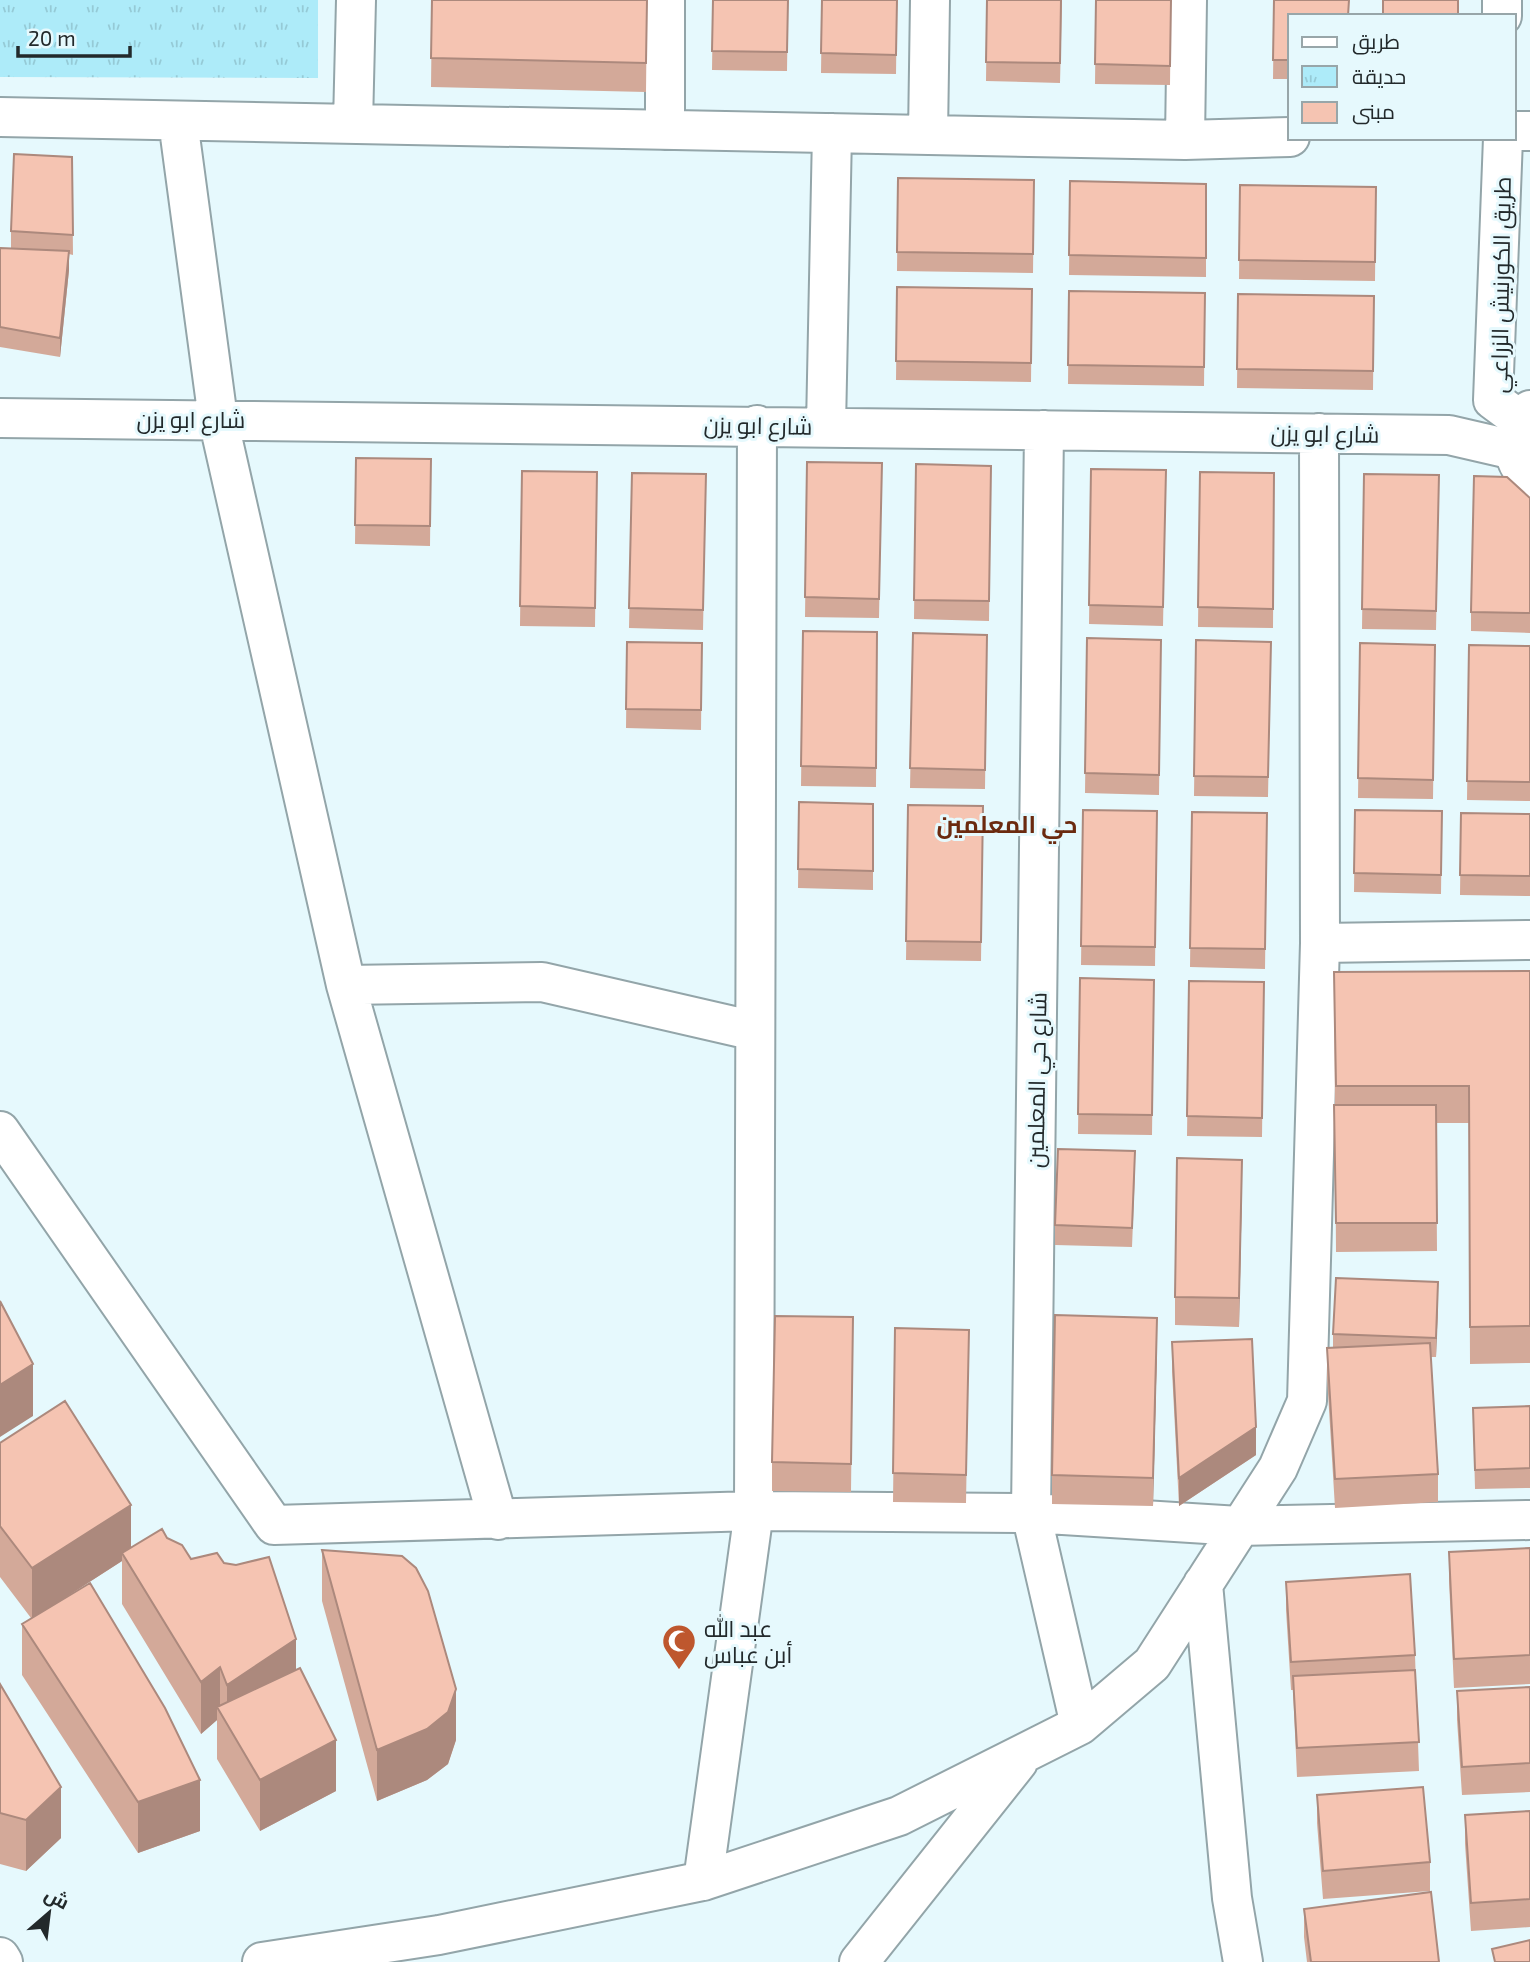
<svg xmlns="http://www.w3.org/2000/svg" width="1530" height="1962" font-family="'Exo 2',Cairo,sans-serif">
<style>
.park{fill:url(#park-tufts)}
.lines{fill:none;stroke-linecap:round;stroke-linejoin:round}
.street-casing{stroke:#93a5a9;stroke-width:42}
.secondary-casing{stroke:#93a5a9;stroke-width:42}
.street{stroke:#fff;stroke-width:38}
.secondary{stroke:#fff;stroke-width:38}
.wall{fill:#d3a999}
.shaded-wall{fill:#ac897d}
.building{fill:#f5c4b2;stroke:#ac897d;stroke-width:2}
.labels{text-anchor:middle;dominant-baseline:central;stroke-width:6;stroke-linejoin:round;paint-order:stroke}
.street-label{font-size:23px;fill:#22292b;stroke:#e6f9fd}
.poi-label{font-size:23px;fill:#22292b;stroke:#e6f9fd;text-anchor:start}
.neighbourhood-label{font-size:24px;font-weight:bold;fill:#6b2a0f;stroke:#e6f9fd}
</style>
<defs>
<pattern id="park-tufts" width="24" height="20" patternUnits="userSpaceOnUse" patternTransform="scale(1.75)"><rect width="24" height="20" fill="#adebf9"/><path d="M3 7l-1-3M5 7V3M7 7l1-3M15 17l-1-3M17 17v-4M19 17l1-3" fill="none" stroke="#95cad6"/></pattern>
</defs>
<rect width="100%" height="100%" fill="#e6f9fd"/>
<path class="park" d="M0,0H318V78L0,77Z"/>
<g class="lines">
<g class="street-casing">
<path id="street" d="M0,117L1185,140L1290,137
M178,121L218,419L346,985L498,1520
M353,124L356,0
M665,130V0
M1514,131H1530
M928,135L930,0
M1185,140L1187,0
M0,418L1449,435L1514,450
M826,426L832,133
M1044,430L1031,1513L1080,1725
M1320,943L1530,940
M346,985L542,982L755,1031
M0,1131L274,1525L754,1511L1031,1513L1239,1526L1530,1520
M1203,1584L1232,1898L1243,1962
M703,1881L754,1511L757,425
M0,1957L3,1962
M262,1962L439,1935L703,1881L899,1816L1080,1725L1152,1664L1278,1468L1307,1401L1320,943L1319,433
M859,1962L1018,1762"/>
</g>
<g class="secondary-casing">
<path id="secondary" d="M1502,0V16
M1503,138L1493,400L1520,420
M1530,410C1512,429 1507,459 1530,478"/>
</g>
<use href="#street" class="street"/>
<use href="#secondary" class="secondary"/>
</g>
<path class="wall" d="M432,0H647L646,92L431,87Z
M713,0H788L787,71L712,70Z
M822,0H897L896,74L821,73Z
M987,0H1062L1060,83L986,81Z
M1096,0H1171L1170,85L1095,84Z
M1274,0L1290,16V79H1273Z
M72,157L73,255L69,254V270L60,357L0,347V248L11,249V231Z
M898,178L1034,180L1033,273L897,271Z
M1070,181L1206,184V277L1069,275Z
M1240,185L1376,187L1375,281L1239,279Z
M897,287L1032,289L1031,382L896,380Z
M1069,291L1205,293L1204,386L1068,384Z
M1238,294L1374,296L1373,390L1237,388Z
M356,458L431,459L430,546L355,544Z
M807,462L882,463L879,618L805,617Z
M916,464L991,466L989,621L914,619Z
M1091,469L1166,470L1163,626L1089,624Z
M522,471L597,472L595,627L520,626Z
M1200,472L1274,473L1273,628L1198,627Z
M632,473L706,474L703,630L629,628Z
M1364,474L1439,475L1436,630L1362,629Z
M1530,498V633L1471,631V612Z
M803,631L877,632L876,787L801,786Z
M913,633L987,635L985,789L910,788Z
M1087,638L1161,640L1159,795L1085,793Z
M1196,640L1271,642L1268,797L1194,796Z
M627,642L702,643L701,730L626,728Z
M1360,643L1435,645L1433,799L1358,798Z
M1469,645L1530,646V801L1467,800Z
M799,802L873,804V890L798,888Z
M908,805L983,806L981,961L906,960Z
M1083,810L1157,811L1155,966L1081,965Z
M1355,810L1442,811L1441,894L1354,892Z
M1192,812L1267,813L1265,969L1190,967Z
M1461,813L1530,814V896L1460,895Z
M1530,971V1363L1470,1364L1469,1123H1436L1437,1251L1336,1252L1334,972Z
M1080,978L1154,980L1152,1135L1078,1134Z
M1189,981L1264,982L1262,1137L1187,1136Z
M1135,1171L1132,1247L1055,1245V1225Z
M1242,1188L1239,1327L1175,1325V1297Z
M1438,1302L1436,1357H1431L1438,1474V1502L1335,1508L1327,1377V1348H1333V1334Z
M853,1317L851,1492L772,1491V1462Z
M895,1328L969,1330L966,1503L893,1502Z
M1172,1342L1256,1455L1179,1506L1172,1371Z
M1157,1346L1153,1506L1052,1504V1475Z
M1530,1406V1488L1475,1489L1473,1408Z
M0,1443L131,1548L167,1538L191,1559L296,1670L336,1791L260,1831L217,1759V1720L201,1734L122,1604V1561L66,1597L200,1831L138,1853L22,1675V1624L31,1618L0,1577Z
M1530,1548V1684L1454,1688L1449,1580V1552Z
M322,1550L456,1740L448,1764L427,1780L377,1801L322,1601Z
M1286,1582L1415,1655L1419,1771L1297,1777L1293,1690H1291L1286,1610Z
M0,1684L61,1838L26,1871L0,1864Z
M1530,1687V1792L1462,1795L1457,1720V1691Z
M1317,1795L1430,1862V1891L1323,1899L1317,1823Z
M1530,1811V1927L1471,1931L1465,1844V1815Z
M1304,1909L1439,1962H1307L1304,1937Z"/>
<path class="shaded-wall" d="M69,251V270L60,357V338Z
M1242,1160V1188L1239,1327V1298Z
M1438,1282V1302L1436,1357V1338Z
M1157,1318V1346L1153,1506V1478Z
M33,1364V1416L0,1437V1385Z
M1256,1427V1455L1179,1506V1478Z
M131,1505V1556L122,1553V1561L32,1619V1568Z
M296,1639V1690L227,1725V1685Z
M220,1667V1713L217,1707V1720L201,1734V1682Z
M456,1689V1740L448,1764L427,1780L377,1801V1750Z
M336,1740V1791L260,1831V1780Z
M200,1780V1831L138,1853V1802Z
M61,1787V1838L26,1871V1820Z"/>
<path class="building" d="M432,0H647L646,63L431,58Z
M713,0H788L787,52L712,51Z
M822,0H897L896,55L821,53Z
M987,0H1061L1060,63L986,62Z
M1096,0H1171L1170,66L1095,64Z
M1274,0H1349L1348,16H1290V60H1273Z
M1383,0H1458V16H1383Z
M14,154L72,157L73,235L11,231Z
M898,178L1034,180L1033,254L897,252Z
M1070,181L1206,184V258L1069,255Z
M1240,185L1376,187L1375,262L1239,260Z
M0,248L69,251L60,338L0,327Z
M897,287L1032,289L1031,363L896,361Z
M1069,291L1205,293L1204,367L1068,365Z
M1238,294L1374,296L1373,371L1237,369Z
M356,458L431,459L430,526L355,525Z
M807,462L882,463L879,599L805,597Z
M916,464L991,466L989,601L914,600Z
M1091,469L1166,470L1163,607L1089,605Z
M522,471L597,472L595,608L520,606Z
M1200,472L1274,473L1273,609L1198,607Z
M632,473L706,474L703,610L629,608Z
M1364,474L1439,475L1436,611L1362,609Z
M1474,476L1507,477L1530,498V613L1471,612Z
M803,631L877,632L876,768L801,766Z
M913,633L987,635L985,770L910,768Z
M1087,638L1161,640L1159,775L1085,773Z
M1196,640L1271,642L1268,777L1194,776Z
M627,642L702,643L701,710L626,709Z
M1360,643L1435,645L1433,780L1358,778Z
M1469,645L1530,646V782L1467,781Z
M799,802L873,804V871L798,869Z
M908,805L983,806L981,942L906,941Z
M1083,810L1157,811L1155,947L1081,946Z
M1355,810L1442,811L1441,875L1354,873Z
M1192,812L1267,813L1265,949L1190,948Z
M1461,813L1530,814V876L1460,875Z
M1530,971V1326L1470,1327L1469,1086H1336L1334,972Z
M1080,978L1154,980L1152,1115L1078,1114Z
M1189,981L1264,982L1262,1118L1187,1116Z
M1334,1105H1436L1437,1223H1336Z
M1058,1149L1135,1151L1132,1228L1055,1225Z
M1177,1158L1242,1160L1239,1298L1175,1297Z
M1336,1278L1438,1282L1436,1338L1333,1334Z
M0,1301L33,1364L0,1385Z
M1055,1315L1157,1318L1153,1478L1052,1475Z
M775,1316L853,1317L851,1464L772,1462Z
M895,1328L969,1330L966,1475L893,1473Z
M1252,1339L1256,1427L1179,1478L1172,1342Z
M1430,1343L1438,1474L1335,1479L1327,1348Z
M65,1401L131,1505L32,1568L0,1526V1443Z
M1530,1406V1468L1475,1470L1473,1408Z
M162,1529L167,1538L182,1545L191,1559L217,1553L224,1563L236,1565L269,1557L296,1639L227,1685L220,1667L201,1682L122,1553Z
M1530,1548V1655L1454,1659L1449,1552Z
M322,1550L402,1556L416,1568L428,1591L456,1689L448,1712L427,1729L377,1750Z
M1410,1574L1415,1655L1291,1662L1286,1582Z
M90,1583L165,1708L200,1780L138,1802L22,1624Z
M300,1668L336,1740L260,1780L217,1707Z
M1415,1670L1419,1742L1297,1748L1293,1676Z
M0,1684L61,1787L26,1820L0,1813Z
M1530,1687V1763L1462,1767L1457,1691Z
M1423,1787L1430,1862L1323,1871L1317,1795Z
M1530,1811V1899L1471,1903L1465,1815Z
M1431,1892L1439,1962H1311L1304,1909Z
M1530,1940V1962H1495L1492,1949Z"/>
<defs>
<g id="mosque-pin" transform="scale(1.75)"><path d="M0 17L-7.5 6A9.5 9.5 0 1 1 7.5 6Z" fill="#be572e" stroke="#e6f9fd"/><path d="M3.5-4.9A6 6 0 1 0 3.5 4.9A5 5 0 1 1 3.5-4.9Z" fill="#fff"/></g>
</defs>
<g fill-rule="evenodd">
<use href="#mosque-pin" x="679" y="1641"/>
</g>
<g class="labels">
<g class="street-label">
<text transform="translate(1500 285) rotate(-89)">طريق الكورنيش الزراعي</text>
<text x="191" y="419">شارع ابو يزن</text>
<text transform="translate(758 425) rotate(1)">شارع ابو يزن</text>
<text transform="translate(1325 433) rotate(1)">شارع ابو يزن</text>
<text transform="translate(1036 1080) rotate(-89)">شارع حي المعلمين</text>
</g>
<g class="poi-label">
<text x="704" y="1628">عبد الله<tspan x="704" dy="26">أبن عباس</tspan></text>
</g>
<g class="neighbourhood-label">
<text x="1007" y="823">حي المعلمين</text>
</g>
</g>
<rect x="1288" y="14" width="228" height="126" fill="#e6f9fd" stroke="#98a6a9" stroke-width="2"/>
<rect x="1302" y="37" width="35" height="10" fill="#ffffff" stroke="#98a6a9" stroke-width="2"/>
<text x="1352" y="49" font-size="21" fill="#22292b">طريق</text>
<rect x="1302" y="66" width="35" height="21" fill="url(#park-tufts)" stroke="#98a6a9" stroke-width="2"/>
<text x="1352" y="84" font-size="21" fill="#22292b">حديقة</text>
<rect x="1302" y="102" width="35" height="21" fill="#f5c4b2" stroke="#98a6a9" stroke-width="2"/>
<text x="1352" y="119" font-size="21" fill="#22292b">مبنى</text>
<g transform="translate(49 1913) rotate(28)" stroke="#e6f9fd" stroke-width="5" paint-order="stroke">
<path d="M0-5L12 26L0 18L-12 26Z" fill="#22292b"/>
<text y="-10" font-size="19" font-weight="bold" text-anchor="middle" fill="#22292b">ش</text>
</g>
<path d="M18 46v10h112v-10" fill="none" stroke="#22292b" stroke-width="3.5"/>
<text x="28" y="46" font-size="21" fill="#22292b" stroke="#e6f9fd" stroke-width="5" paint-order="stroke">20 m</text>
</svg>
